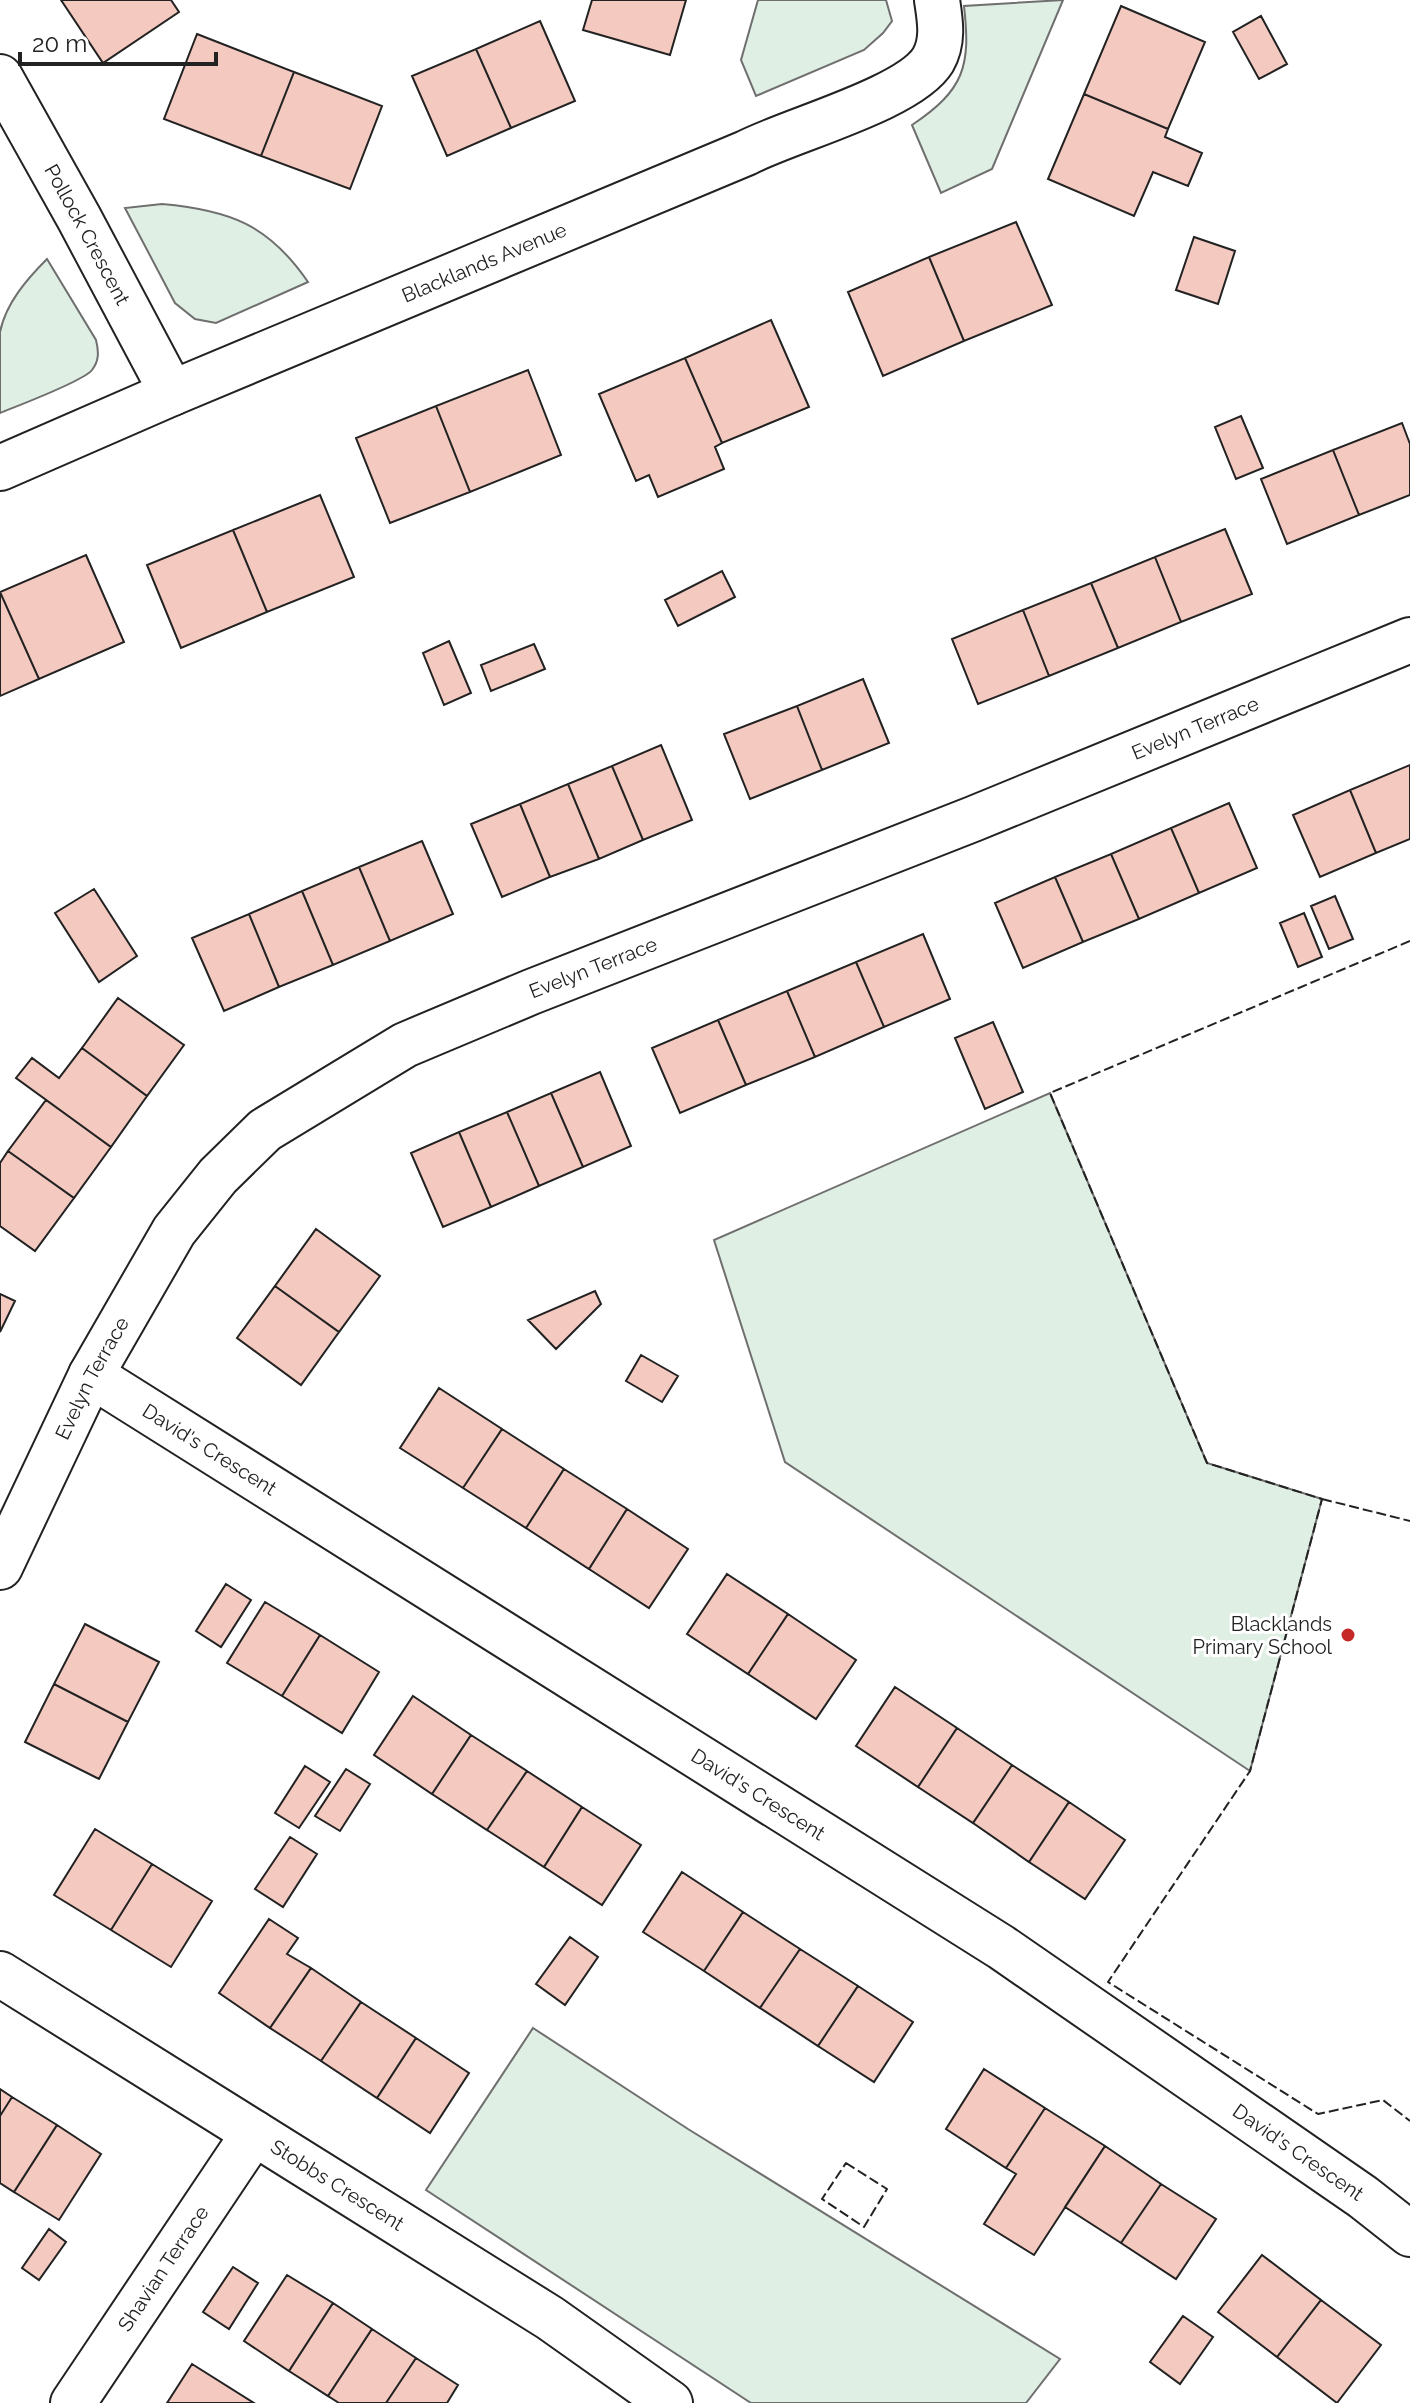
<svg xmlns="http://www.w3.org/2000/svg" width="1410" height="2403" font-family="Raleway,sans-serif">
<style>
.green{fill:#e0efe3;stroke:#6f6f6f;stroke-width:2}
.building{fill:#f3c9c0;stroke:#222;stroke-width:2}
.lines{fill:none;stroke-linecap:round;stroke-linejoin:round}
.minor-casing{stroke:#222;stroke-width:48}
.minor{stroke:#fff;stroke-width:44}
.fence{stroke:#222;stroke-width:2;stroke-dasharray:10 4;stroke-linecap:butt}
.poi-dot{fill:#c62828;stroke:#fff;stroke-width:3}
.labels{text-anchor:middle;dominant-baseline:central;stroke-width:6;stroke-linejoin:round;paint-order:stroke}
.street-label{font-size:20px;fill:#222;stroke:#fff}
.poi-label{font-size:20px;fill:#222;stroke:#fff;text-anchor:end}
</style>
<rect width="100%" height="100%" fill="#fff"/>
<path class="green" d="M758,0H886L892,21L883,33L864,50L756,96L741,60Z
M1063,0L992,169L941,193L912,125C964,90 971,67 964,6Z
M162,204C230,210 269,225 308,282L216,323L195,319L175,303L125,208Z
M47,259L96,340C99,352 99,361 92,370C84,381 17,406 0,413C0,391 0,353 0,332C6,303 27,279 47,259Z
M1050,1093L1207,1463L1322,1499L1250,1771L785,1462L714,1240Z
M533,2028L688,2129L1060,2359L1026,2403H751L426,2190Z"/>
<path class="building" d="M61,0H171L179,12L103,63Z
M592,0H686L670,55L583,30Z
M1121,6L1205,42L1168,129L1084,94Z
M1261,16L1287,64L1259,79L1233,32Z
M540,21L575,101L511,128L476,49Z
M197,34L294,72L261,156L164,119Z
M476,49L511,128L447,156L412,76Z
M294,72L382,106L350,189L261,156Z
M1084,94L1168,129L1165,137L1202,153L1188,186L1153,172L1134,216L1048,179Z
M1016,222L1052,305L964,341L929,257Z
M1194,237L1235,251L1218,304L1176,290Z
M929,257L964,341L883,376L848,292Z
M771,320L809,407L722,443L685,358Z
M685,358L722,443L715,447L724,469L658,497L649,475L636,481L599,394Z
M528,370L561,455L470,492L436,406Z
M436,406L470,492L390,523L356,438Z
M1241,416L1263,468L1236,479L1215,427Z
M1402,423L1410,444V495L1359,515L1333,450Z
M1333,450L1359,515L1287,544L1261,479Z
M320,495L354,577L267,612L233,530Z
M1225,529L1252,594L1181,622L1155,557Z
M233,530L267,612L181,648L147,565Z
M86,555L124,642L39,679L0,592Z
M1155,557L1181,622L1118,648L1091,583Z
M722,571L735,597L678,626L665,600Z
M1091,583L1118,648L1049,676L1023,610Z
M0,592L39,679L0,696Z
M1023,610L1049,676L978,704L952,639Z
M449,641L471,693L444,705L423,653Z
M534,644L545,669L491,691L481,665Z
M863,679L889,743L822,770L797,706Z
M797,706L822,770L750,799L724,734Z
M661,745L692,820L643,840L612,766Z
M1410,765V839L1376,853L1350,790Z
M612,766L643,840L599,859L568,784Z
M568,784L599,859L550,877L520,804Z
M1350,790L1376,853L1320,877L1293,815Z
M1229,803L1257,868L1199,893L1171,828Z
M520,804L550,877L502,897L471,824Z
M1171,828L1199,893L1139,919L1111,854Z
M422,841L453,914L390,941L359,867Z
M1111,854L1139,919L1083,942L1055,877Z
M359,867L390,941L333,965L302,891Z
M1055,877L1083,942L1023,968L995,903Z
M94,889L137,956L99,982L55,913Z
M302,891L333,965L279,987L249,914Z
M1335,896L1353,939L1329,949L1311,906Z
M1304,913L1322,957L1298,967L1280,923Z
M249,914L279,987L224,1011L192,938Z
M923,934L950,999L884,1027L856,962Z
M856,962L884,1027L815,1057L787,991Z
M787,991L815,1057L746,1085L718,1020Z
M118,998L184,1045L147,1096L82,1048Z
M718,1020L746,1085L680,1113L652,1048Z
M993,1022L1023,1092L985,1109L955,1038Z
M82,1048L147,1096L111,1147L16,1078L32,1058L59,1078Z
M600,1072L631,1146L583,1167L551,1093Z
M551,1093L583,1167L539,1186L507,1112Z
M46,1100L111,1147L74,1198L8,1151Z
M507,1112L539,1186L491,1207L459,1132Z
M459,1132L491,1207L443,1227L411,1153Z
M8,1151L74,1198L35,1251L0,1226V1163Z
M316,1229L380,1276L339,1332L275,1286Z
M275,1286L339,1332L301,1385L237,1338Z
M595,1291L601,1304L556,1349L528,1320Z
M0,1294L15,1301L0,1332Z
M641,1355L678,1376L662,1402L626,1381Z
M439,1388L502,1429L463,1488L400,1448Z
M502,1429L564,1469L526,1528L463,1488Z
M564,1469L627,1509L589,1569L526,1528Z
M627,1509L688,1549L649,1608L589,1569Z
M727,1574L788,1614L748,1674L687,1634Z
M226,1584L251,1600L221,1647L196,1631Z
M265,1602L320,1635L282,1696L227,1663Z
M788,1614L856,1660L816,1719L748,1674Z
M85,1624L159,1662L128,1722L54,1684Z
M320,1635L379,1672L342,1733L282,1696Z
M54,1684L128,1722L99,1779L25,1742Z
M895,1687L957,1728L918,1787L856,1746Z
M413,1696L471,1735L432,1794L374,1755Z
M957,1728L1012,1765L973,1823L918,1787Z
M471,1735L527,1771L487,1830L432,1794Z
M1012,1765L1069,1802L1029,1862L973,1823Z
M305,1766L330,1782L299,1828L275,1813Z
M346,1769L370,1784L340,1831L315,1816Z
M527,1771L582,1807L544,1867L487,1830Z
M1069,1802L1125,1840L1085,1899L1029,1862Z
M582,1807L641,1845L602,1905L544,1867Z
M95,1829L152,1864L111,1930L54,1895Z
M290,1837L317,1854L283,1907L255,1889Z
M152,1864L212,1901L171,1967L111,1930Z
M682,1872L743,1912L704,1971L643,1932Z
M743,1912L800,1949L760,2008L704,1971Z
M269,1919L298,1938L287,1954L311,1968L270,2028L219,1993Z
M570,1937L598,1957L565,2005L536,1984Z
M800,1949L858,1986L818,2046L760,2008Z
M311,1968L361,2002L321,2061L270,2028Z
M858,1986L913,2022L874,2082L818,2046Z
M361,2002L416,2038L377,2098L321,2061Z
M416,2038L469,2073L430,2133L377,2098Z
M984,2069L1045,2108L1006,2168L946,2129Z
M0,2089L12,2097L0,2116Z
M12,2097L57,2125L14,2192L0,2183V2116Z
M1045,2108L1105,2146L1034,2255L984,2224L1016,2174L1006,2168Z
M57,2125L101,2154L59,2220L14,2192Z
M1105,2146L1161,2184L1121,2243L1065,2207Z
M1161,2184L1216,2219L1176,2279L1121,2243Z
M49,2229L66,2242L39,2280L22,2268Z
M1262,2255L1321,2300L1277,2357L1218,2312Z
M233,2267L258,2283L229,2329L203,2312Z
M287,2275L333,2303L289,2371L244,2341Z
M1321,2300L1381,2345L1337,2403L1277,2357Z
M333,2303L372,2329L328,2396L289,2371Z
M1183,2316L1213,2337L1180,2384L1150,2362Z
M372,2329L416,2358L386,2403H339L328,2396Z
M416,2358L458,2385L447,2403H386Z
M192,2364L254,2403H167Z"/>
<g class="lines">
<g class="minor-casing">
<g id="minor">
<path id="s1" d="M0,77L79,218L172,393"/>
<path id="s2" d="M0,468L172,393L746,153C790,130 909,99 933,60C944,41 940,20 937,0"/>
<path id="s3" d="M91,1375L1001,1947L1363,2197L1410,2234"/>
<path id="s4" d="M0,1567L91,1375L174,1231L218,1176L265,1130L405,1045L531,992L973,819L1410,640"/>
<path id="s5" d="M0,1974L550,2318L670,2403"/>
<path id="s6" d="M73,2403L254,2133"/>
</g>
</g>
<use href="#minor" class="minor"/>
<path class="fence" d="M1410,941L1050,1093L1207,1463L1322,1499L1250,1771L1108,1982L1318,2114L1383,2100L1410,2121
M1322,1499L1410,1521
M846,2163L887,2189L864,2227L822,2199Z"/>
</g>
<circle class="poi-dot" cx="1348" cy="1635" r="8"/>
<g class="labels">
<g class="street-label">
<text stroke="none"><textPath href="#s1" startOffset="180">Pollock Crescent</textPath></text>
<text stroke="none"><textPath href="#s2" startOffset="526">Blacklands Avenue</textPath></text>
<text stroke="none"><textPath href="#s4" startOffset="1530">Evelyn Terrace</textPath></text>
<text stroke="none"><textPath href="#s4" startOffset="882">Evelyn Terrace</textPath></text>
<text stroke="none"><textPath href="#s4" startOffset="210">Evelyn Terrace</textPath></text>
<text stroke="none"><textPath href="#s3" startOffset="140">David's Crescent</textPath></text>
<text stroke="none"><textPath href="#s3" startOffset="788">David's Crescent</textPath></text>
<text stroke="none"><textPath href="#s3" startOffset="1436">David's Crescent</textPath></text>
<text stroke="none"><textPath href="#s5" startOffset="398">Stobbs Crescent</textPath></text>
<text stroke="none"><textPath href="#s6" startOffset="162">Shavian Terrace</textPath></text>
</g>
<g class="poi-label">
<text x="1332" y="1624">Blacklands<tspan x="1332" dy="23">Primary School</tspan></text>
</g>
</g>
<path d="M20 52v12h196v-12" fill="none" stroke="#222222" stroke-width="4"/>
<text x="32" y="52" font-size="24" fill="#222222" stroke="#ffffff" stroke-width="6" paint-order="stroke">20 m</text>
</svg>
